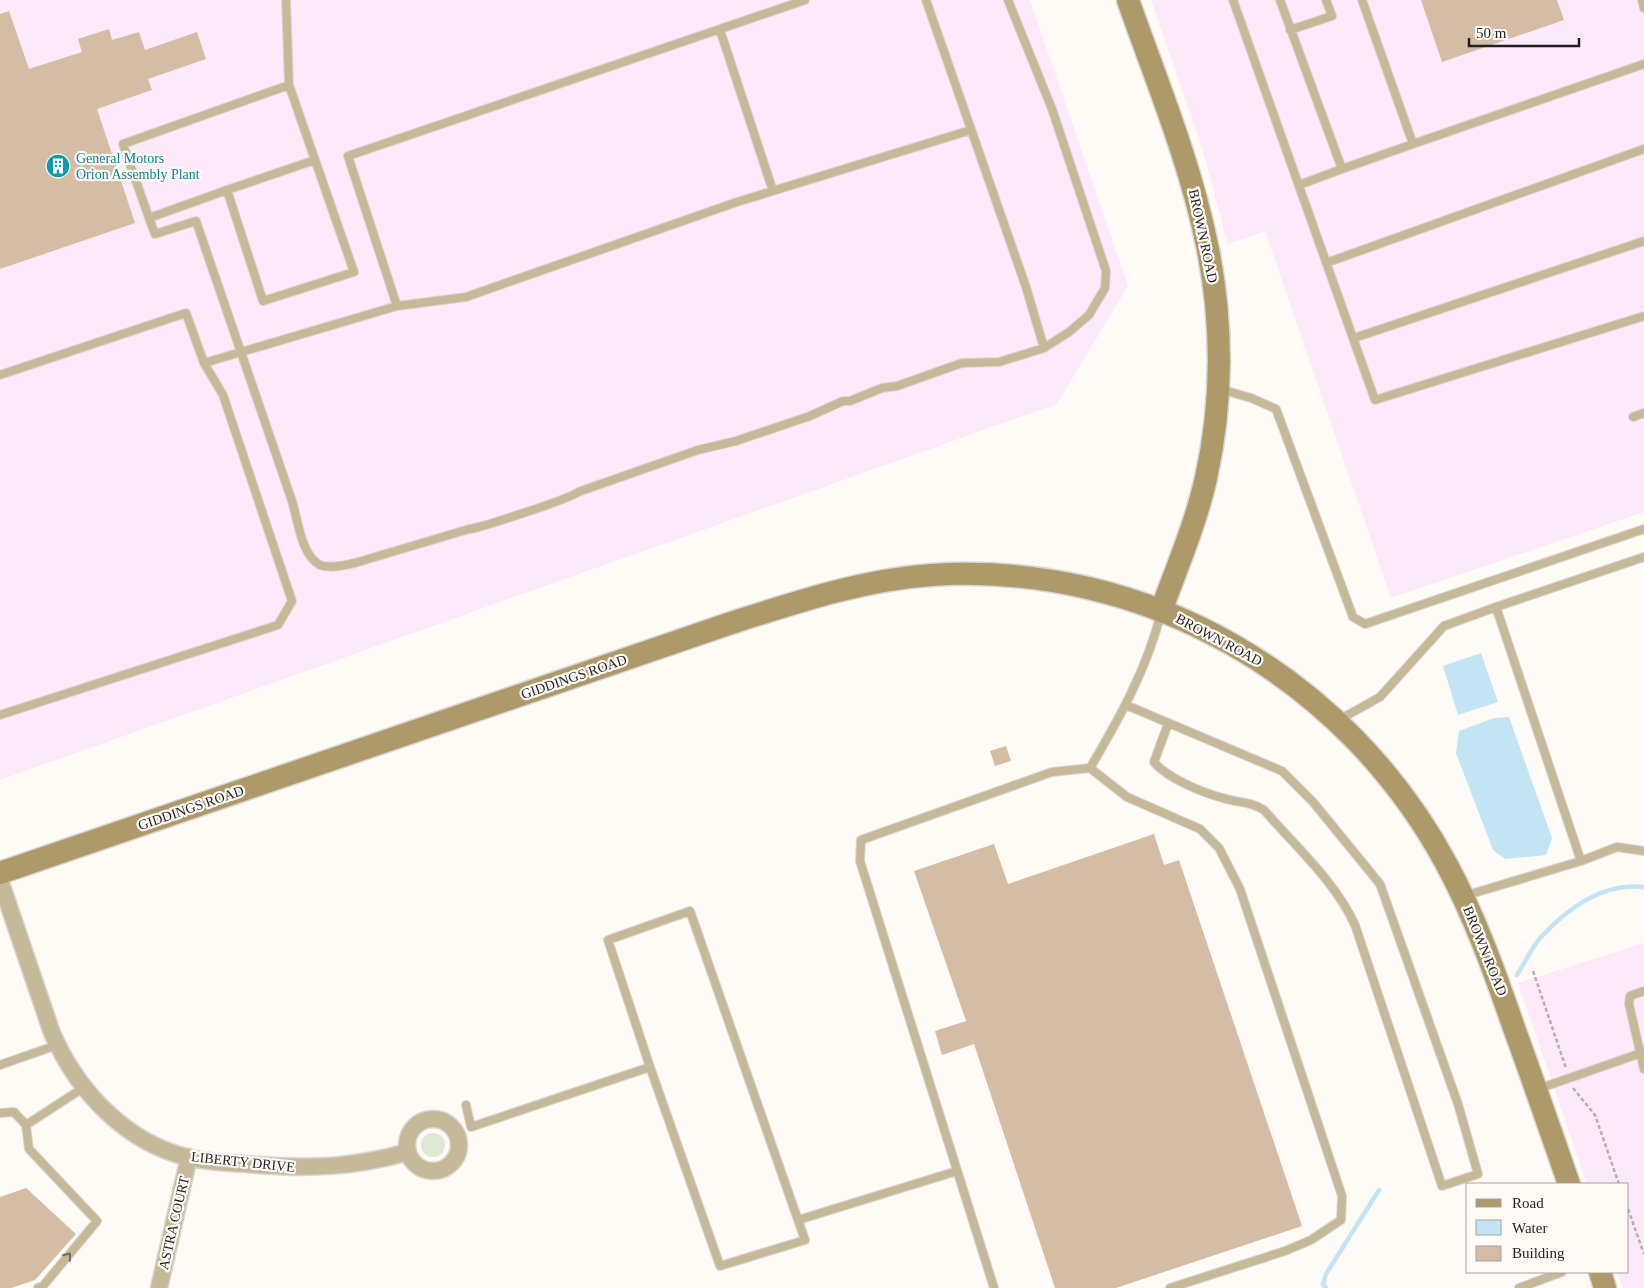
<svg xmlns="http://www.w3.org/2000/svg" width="1644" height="1288" font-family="'Times New Roman',serif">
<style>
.industrial{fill:#fceafb}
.green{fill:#dee8d5}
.water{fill:#c2e4f3}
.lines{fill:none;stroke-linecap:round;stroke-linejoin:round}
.stream{stroke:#c2e4f3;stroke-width:4.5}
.building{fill:#d4bca5}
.service-casing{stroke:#dad7d3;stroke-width:10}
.minor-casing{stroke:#dad7d3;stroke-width:19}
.secondary-casing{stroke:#dad7d3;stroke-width:25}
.path{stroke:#b3b0ad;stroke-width:2.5;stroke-dasharray:4 2.5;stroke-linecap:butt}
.service{stroke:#c6b999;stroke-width:8}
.minor{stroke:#c6b999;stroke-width:16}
.secondary{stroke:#ad9969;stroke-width:22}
.oneway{stroke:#736c5c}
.labels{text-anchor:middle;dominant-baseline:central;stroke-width:4.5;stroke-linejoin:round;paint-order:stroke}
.culture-label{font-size:14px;fill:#0d838f;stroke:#fefaf6;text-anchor:start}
.street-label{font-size:14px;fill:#201f1e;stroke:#fefaf6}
</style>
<rect width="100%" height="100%" fill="#fefaf6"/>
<path class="industrial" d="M0,0H1030L1128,286L1057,404L0,780Z
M1151,0H1644V512L1391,598L1265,231L1228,244L1203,151Z
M1644,943V1288H1623L1617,1272H1628V1184H1587L1518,983Z"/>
<path class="green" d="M421 1145a12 12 0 1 1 24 0a12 12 0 1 1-24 0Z"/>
<path class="water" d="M1481,653L1498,702L1458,715L1443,666Z
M1509,717L1552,838L1546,855L1505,859L1493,850L1456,753L1459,731L1494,718Z"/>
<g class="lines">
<path class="stream" d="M1517,975C1525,963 1532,946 1542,936C1569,907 1603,882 1644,887
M1326,1288L1323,1284L1326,1274L1379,1190"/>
</g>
<path class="building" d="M1421,0H1557L1564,20L1442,62Z
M9,11L29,69L82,52L78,39L109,29L112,40L139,32L145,50L197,32L206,59L148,79L152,90L97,109L135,223L0,269V14Z
M1006,746L1011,761L995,766L990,751Z
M1154,834L1164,865L1179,860L1302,1226L1116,1288H1055L974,1044L942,1055L935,1031L966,1021L914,871L994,844L1008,884Z
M26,1188L76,1234L35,1280L11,1288H0V1197Z"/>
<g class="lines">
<g class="service-casing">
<path id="service" d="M286,0L289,85L354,272L263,301L227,190L149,218L123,144L289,85
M926,0L1026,287L1044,348
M1233,0L1375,400L1644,316
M1280,0L1342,169L1299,185
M1642,0L1644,8
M720,30L773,191
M1290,30L1332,16L1326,0
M1413,144L1644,64
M1342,169L1413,144L1362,0
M227,190L315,160
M149,218L155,234L196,221L292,501C298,520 301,555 320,565C330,569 345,565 355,563L469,529C480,528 572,498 578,492L698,450L736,441L810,416L843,401H850L882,388L897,386L962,363L999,362L1044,348L1069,332L1089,315L1105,288L1106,271L1052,109L1008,0
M1326,263L1644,149
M397,306L348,156L805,0
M1354,338L1644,241
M0,375L186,313L204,363L397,306L466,297L737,202L971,130
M1220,389L1251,398L1276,409L1353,617L1365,624L1644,529
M1633,417L1644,413
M1496,607L1644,557
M1126,705L1282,771L1313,802L1380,884L1458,1104L1478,1174L1442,1186L1355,925C1335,881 1295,846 1264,810C1250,801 1238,803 1223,798C1203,793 1167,778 1154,762L1168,724
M0,715L278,625L292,601L223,395L204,363
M1337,721L1380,697L1444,626L1496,607L1581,861
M1090,768C1119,719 1147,669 1161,613
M1464,896L1581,861L1617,847L1644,851
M1644,991L1630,996L1629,1004L1644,1069
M0,1065L57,1045
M1538,1089L1644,1052
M466,1105L471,1127L650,1067L608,940L690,911L805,1240L720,1266L650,1067
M0,1113L14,1112L26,1125L29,1149L97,1221L43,1286L38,1288
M26,1125L83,1088
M798,1220L957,1171
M994,1288L860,861L861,840L1052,772L1090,768L1127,797L1200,829L1219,848L1240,889L1342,1196L1341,1220L1311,1240L1285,1251L1170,1288
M1519,1288L1562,1272"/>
</g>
<g class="minor-casing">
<path id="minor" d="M0,880L52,1033C78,1092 126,1143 190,1158C213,1163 236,1163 258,1165C313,1169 355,1167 408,1152
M407 1145a26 26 0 1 1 52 0a26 26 0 1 1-52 0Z
M159,1288L189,1157"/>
</g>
<g class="secondary-casing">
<path id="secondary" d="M1128,0C1156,80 1190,161 1207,245C1223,321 1223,402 1206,478C1196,523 1177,567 1161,611
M0,873L731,623C797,602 862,580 931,575C1146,561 1346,677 1447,865C1475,917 1495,973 1514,1028C1533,1080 1551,1132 1569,1184
M1600,1272L1605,1288"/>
</g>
<path class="path" d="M1533,971L1566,1068
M1573,1088L1595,1115L1619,1184
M1628,1209L1644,1254"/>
<use href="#service" class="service"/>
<use href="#minor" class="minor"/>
<use href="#secondary" class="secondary"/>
</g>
<defs><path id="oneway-chevron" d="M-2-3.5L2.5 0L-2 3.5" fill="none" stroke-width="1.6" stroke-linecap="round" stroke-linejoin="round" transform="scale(1.25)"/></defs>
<use class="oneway" href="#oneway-chevron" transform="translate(68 1256) rotate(-51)"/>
<defs>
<g id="building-disc" transform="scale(1.25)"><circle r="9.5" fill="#0f9aa8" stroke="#fefaf6"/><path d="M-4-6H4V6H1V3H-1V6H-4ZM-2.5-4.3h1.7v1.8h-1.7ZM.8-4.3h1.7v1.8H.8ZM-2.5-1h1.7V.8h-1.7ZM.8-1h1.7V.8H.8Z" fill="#fff"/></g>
</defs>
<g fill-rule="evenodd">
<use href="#building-disc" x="58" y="166"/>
</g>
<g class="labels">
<g class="culture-label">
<text x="76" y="158">General Motors<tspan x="76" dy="16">Orion Assembly Plant</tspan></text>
</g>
<g class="street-label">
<text transform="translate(1203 236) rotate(78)">BROWN ROAD</text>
<text transform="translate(1219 640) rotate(28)">BROWN ROAD</text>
<text transform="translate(574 677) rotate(-19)">GIDDINGS ROAD</text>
<text transform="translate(191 808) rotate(-19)">GIDDINGS ROAD</text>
<text transform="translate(1485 951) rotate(68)">BROWN ROAD</text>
<text transform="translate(243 1162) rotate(6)">LIBERTY DRIVE</text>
<text transform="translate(174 1223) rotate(-77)">ASTRA COURT</text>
</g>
</g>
<rect x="1466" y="1183" width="162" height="90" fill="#fefaf6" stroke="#a5a2a0"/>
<rect x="1476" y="1199" width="25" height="8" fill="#ad9969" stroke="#a5a2a0"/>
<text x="1512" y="1208" font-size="15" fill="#201f1e">Road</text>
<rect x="1476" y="1220" width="25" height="15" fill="#c2e4f3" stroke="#a5a2a0"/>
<text x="1512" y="1233" font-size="15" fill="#201f1e">Water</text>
<rect x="1476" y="1246" width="25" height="15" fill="#d4bca5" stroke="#a5a2a0"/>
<text x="1512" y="1258" font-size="15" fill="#201f1e">Building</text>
<path d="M1469 38v8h110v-8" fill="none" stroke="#201f1e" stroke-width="2.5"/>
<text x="1476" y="38" font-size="15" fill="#201f1e" stroke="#fefaf6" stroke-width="4" paint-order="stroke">50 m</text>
</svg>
